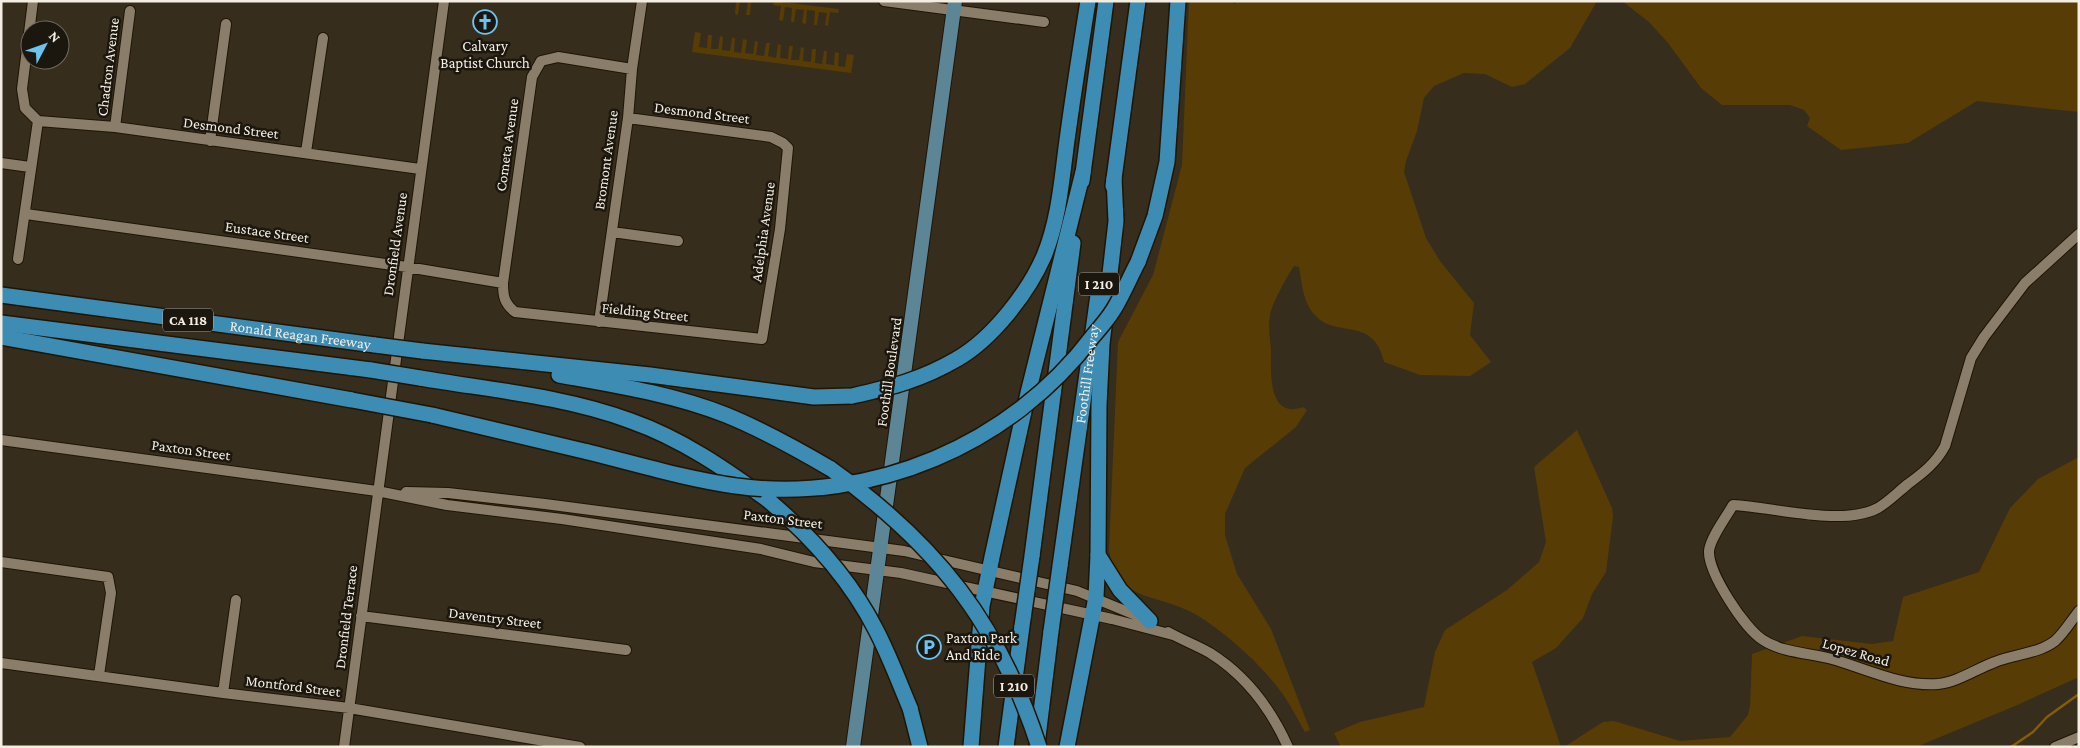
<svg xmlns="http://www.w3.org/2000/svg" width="2080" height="748" font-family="'Crimson Pro',serif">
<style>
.green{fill:#573c06}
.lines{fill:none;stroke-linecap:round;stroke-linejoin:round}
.stream{stroke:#855d06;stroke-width:2.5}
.minor-casing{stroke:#1f1505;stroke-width:12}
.major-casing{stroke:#1f1505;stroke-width:16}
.highway-casing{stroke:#1f1505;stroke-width:18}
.minor{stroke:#8a7d6a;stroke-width:10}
.major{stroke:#5c8696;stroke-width:14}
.highway{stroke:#3d8cb3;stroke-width:15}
.highway-bridge-casing{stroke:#1f1505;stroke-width:18;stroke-linecap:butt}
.highway-bridge{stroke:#3d8cb3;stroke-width:15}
.labels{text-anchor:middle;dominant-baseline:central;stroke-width:5;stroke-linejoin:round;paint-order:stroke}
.shield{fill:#1b160e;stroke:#b3aca2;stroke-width:1}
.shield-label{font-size:14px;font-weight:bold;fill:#f4ede2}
.poi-label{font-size:15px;fill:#f4ede2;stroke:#1b160e}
.street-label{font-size:15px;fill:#f4ede2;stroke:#1b160e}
</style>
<rect width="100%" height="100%" fill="#372d1c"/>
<path class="green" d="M736,1H760L751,2L750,15H746L748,2L740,1L738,15L735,14Z
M774,1L839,9L838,13L830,12L828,26L825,25L827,13L819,12L817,25H814L815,11L807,10L806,24L802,23L804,10L796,9L794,22H791L792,8L785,7L783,21L779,20L781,6L773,5Z
M1189,1H1233L1234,4L1238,1H1597L1570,48L1525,84L1512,87L1485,74L1464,73L1434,86L1424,98L1417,131L1406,161L1404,172L1426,238L1440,261L1474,303L1470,335L1491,362L1470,376L1420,375L1384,362C1374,315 1335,339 1315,315C1303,303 1302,283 1299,267L1294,266C1287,277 1272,303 1270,315C1268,325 1270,339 1271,350C1271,370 1267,420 1303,407L1307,410L1296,427L1245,468L1225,514V535L1237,574L1271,629L1310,730L1305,732C1297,718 1289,702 1279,689C1261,666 1238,644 1213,626C1205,620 1196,614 1187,610C1150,593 1117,600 1109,550L1118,342L1153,275L1182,165Z
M1622,1H2079V112L1977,101L1908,143L1841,150L1807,126L1810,118L1804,110L1790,105H1722L1701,88L1668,43L1649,22Z
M695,32L701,33L699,47L707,48L708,35H712L711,49H718L720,36L723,37L722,50L730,51L732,38H735L734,52L741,53L743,39L747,40L745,53L753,54L755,41L758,42L756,55L764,56L766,43H770L768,56L776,58L778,44L781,45L780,58L788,59L789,46H793L791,60H799L801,47L804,48L803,61L811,62L812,49H816L815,63L822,64L824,51H827L826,64L834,65L835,52L839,53L838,66L845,67L847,54L854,55L851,73L692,52Z
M1577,430L1612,508L1613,517L1606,572L1592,594L1583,618L1556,648L1532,662L1561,747H1341L1334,733L1360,722L1424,707L1435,652L1445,630L1507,590L1539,562L1546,542L1534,467Z
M2079,457V677L2015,706L1916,747H1564L1603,722L1614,721L1680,741L1730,737L1748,715L1750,706L1752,654L1802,636L1872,644L1893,641L1903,597L1979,572L2010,508L2038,479Z"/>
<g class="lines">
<path class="stream" d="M2011,747L2033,732L2047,717L2079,694"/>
<g class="minor-casing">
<path id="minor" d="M884,1L1044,22
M628,118L771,137L783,143L788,148L780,229L762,339L515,312C504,303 503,296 503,283L532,77L541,61L558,57L632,69
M38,121L115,127L420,169
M115,127L130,11
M210,141L226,24
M306,152L323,38
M1,163L30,167
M26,214L407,267L503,283
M612,232L678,241
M2079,234L2025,283L1984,337L1971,358L1945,446C1936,463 1923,473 1908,484C1898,492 1888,502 1878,508C1842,527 1774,507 1733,505C1727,516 1710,538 1709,551C1708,573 1745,629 1763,640C1783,653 1810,653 1832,659C1867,669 1902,687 1938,684C1958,682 1976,669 1995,662C2014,654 2038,654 2055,641C2064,633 2071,621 2079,611
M18,259L38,121L25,108L22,89L33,1
M599,322L628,118L632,69L642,1
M1,440L377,491L447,505L562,519L761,549L814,562L901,573L1112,619L1173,635
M406,492L448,493L545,504L904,551L1077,591L1145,619
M1,562L108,577L111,593L99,675
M361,616L626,650
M1168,632C1182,640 1196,645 1210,653C1245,675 1271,709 1288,747
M1,663L223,693L349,708L580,747
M223,693L236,600
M344,747L444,1
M2055,747L2079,737"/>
</g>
<g class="major-casing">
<path id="major" d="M853,747L955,1"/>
</g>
<g class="highway-casing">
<g id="highway">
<path d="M1082,181L1106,1"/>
<path d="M1113,186L1138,1"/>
<path d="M1138,262L1155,216L1167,162L1178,1"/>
<path id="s1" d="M1,295L375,345"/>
<path d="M1,323L371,370"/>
<path d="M1,337L352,400"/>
<path d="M422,351L650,375L814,397L852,396"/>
<path d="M957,359C992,339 1028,293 1044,256C1060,217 1062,174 1068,133C1074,89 1081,45 1088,1"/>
<path d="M559,375C615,385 673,394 726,415C763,430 797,449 831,469"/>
<path d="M420,378C490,390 564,396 631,421C682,439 725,469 768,500"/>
<path d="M432,415L588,452"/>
<path d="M1098,555L1120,590L1150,621"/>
<path d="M1032,556L1073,243"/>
<path id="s2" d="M1060,566L1098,295"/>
<path d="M910,708L920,747"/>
<path d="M1037,745L1051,631"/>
<path d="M971,747L982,606L992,557L1028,393L1083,172"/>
<path d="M1006,747L1022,626"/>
<path d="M1067,747L1096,597L1098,555L1099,405L1102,344L1116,221L1114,178"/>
</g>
</g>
<use href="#minor" class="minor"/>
<use href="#major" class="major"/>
<use href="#highway" class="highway"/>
<g class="highway-bridge-casing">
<path id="highway-bridge" d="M375,345L422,351
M371,370L420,378
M852,396C892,387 921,380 957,359
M352,400L432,415
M588,452C637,464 686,479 736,486C872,504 1011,445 1093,336C1100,328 1108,319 1114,309C1123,294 1130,277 1138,262
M831,469C936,544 999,623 1039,747
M768,500C812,537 850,579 876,630C889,655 899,682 910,708
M1022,626L1032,556
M1051,631L1060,566"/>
</g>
<use href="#highway-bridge" class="highway-bridge"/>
</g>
<defs>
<g id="church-ring" transform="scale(1.25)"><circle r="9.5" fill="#1b160e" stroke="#6ac3f1" stroke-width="1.5"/><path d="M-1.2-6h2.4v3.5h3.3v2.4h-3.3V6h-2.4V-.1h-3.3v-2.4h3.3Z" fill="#6ac3f1"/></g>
<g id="parking-ring" transform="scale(1.25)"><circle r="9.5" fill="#1b160e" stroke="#6ac3f1" stroke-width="1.5"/><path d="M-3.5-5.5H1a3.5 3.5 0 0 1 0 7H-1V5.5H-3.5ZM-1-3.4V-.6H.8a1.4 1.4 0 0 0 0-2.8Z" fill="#6ac3f1"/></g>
</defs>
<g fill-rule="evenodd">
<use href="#church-ring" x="485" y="22"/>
<use href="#parking-ring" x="929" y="647"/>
</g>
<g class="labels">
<g class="shield">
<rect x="1079" y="272.5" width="40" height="23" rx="4"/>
<rect x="163" y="308.5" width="50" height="23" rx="4"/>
<rect x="994" y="674.5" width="40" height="23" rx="4"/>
</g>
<g class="shield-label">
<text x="1099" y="284">I 210</text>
<text x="188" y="320">CA 118</text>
<text x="1014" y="686">I 210</text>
</g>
<g class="poi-label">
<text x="485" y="46">Calvary<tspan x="485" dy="17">Baptist Church</tspan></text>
<text x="946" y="638" text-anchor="start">Paxton Park<tspan x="946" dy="17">And Ride</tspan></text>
</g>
<g class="street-label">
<text transform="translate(108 67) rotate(-83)">Chadron Avenue</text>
<text transform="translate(702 113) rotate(7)">Desmond Street</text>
<text transform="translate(231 128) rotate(7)">Desmond Street</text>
<text transform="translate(507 145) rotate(-82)">Cometa Avenue</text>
<text transform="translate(606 160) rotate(-82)">Bromont Avenue</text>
<text transform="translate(267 232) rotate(8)">Eustace Street</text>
<text transform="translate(763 232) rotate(-82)">Adelphia Avenue</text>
<text transform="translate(395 244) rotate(-82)">Dronfield Avenue</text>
<text transform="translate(645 312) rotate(6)">Fielding Street</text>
<text stroke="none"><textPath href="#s1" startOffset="302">Ronald Reagan Freeway</textPath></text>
<text transform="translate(889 372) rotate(-82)">Foothill Boulevard</text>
<text stroke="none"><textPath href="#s2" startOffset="194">Foothill Freeway</textPath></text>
<text transform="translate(191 450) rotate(8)">Paxton Street</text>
<text transform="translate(783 519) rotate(7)">Paxton Street</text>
<text transform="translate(346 617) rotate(-83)">Dronfield Terrace</text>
<text transform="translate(495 618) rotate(7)">Daventry Street</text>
<text transform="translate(1856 652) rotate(16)">Lopez Road</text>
<text transform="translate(293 686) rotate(7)">Montford Street</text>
</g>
</g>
<rect width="2080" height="748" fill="none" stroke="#f4ede2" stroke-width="5"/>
<g transform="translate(45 45) rotate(49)"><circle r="24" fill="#1b160e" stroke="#726c63"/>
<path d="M0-4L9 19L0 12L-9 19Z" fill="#6ac3f1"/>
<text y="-8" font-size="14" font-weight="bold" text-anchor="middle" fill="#f4ede2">N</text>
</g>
</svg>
